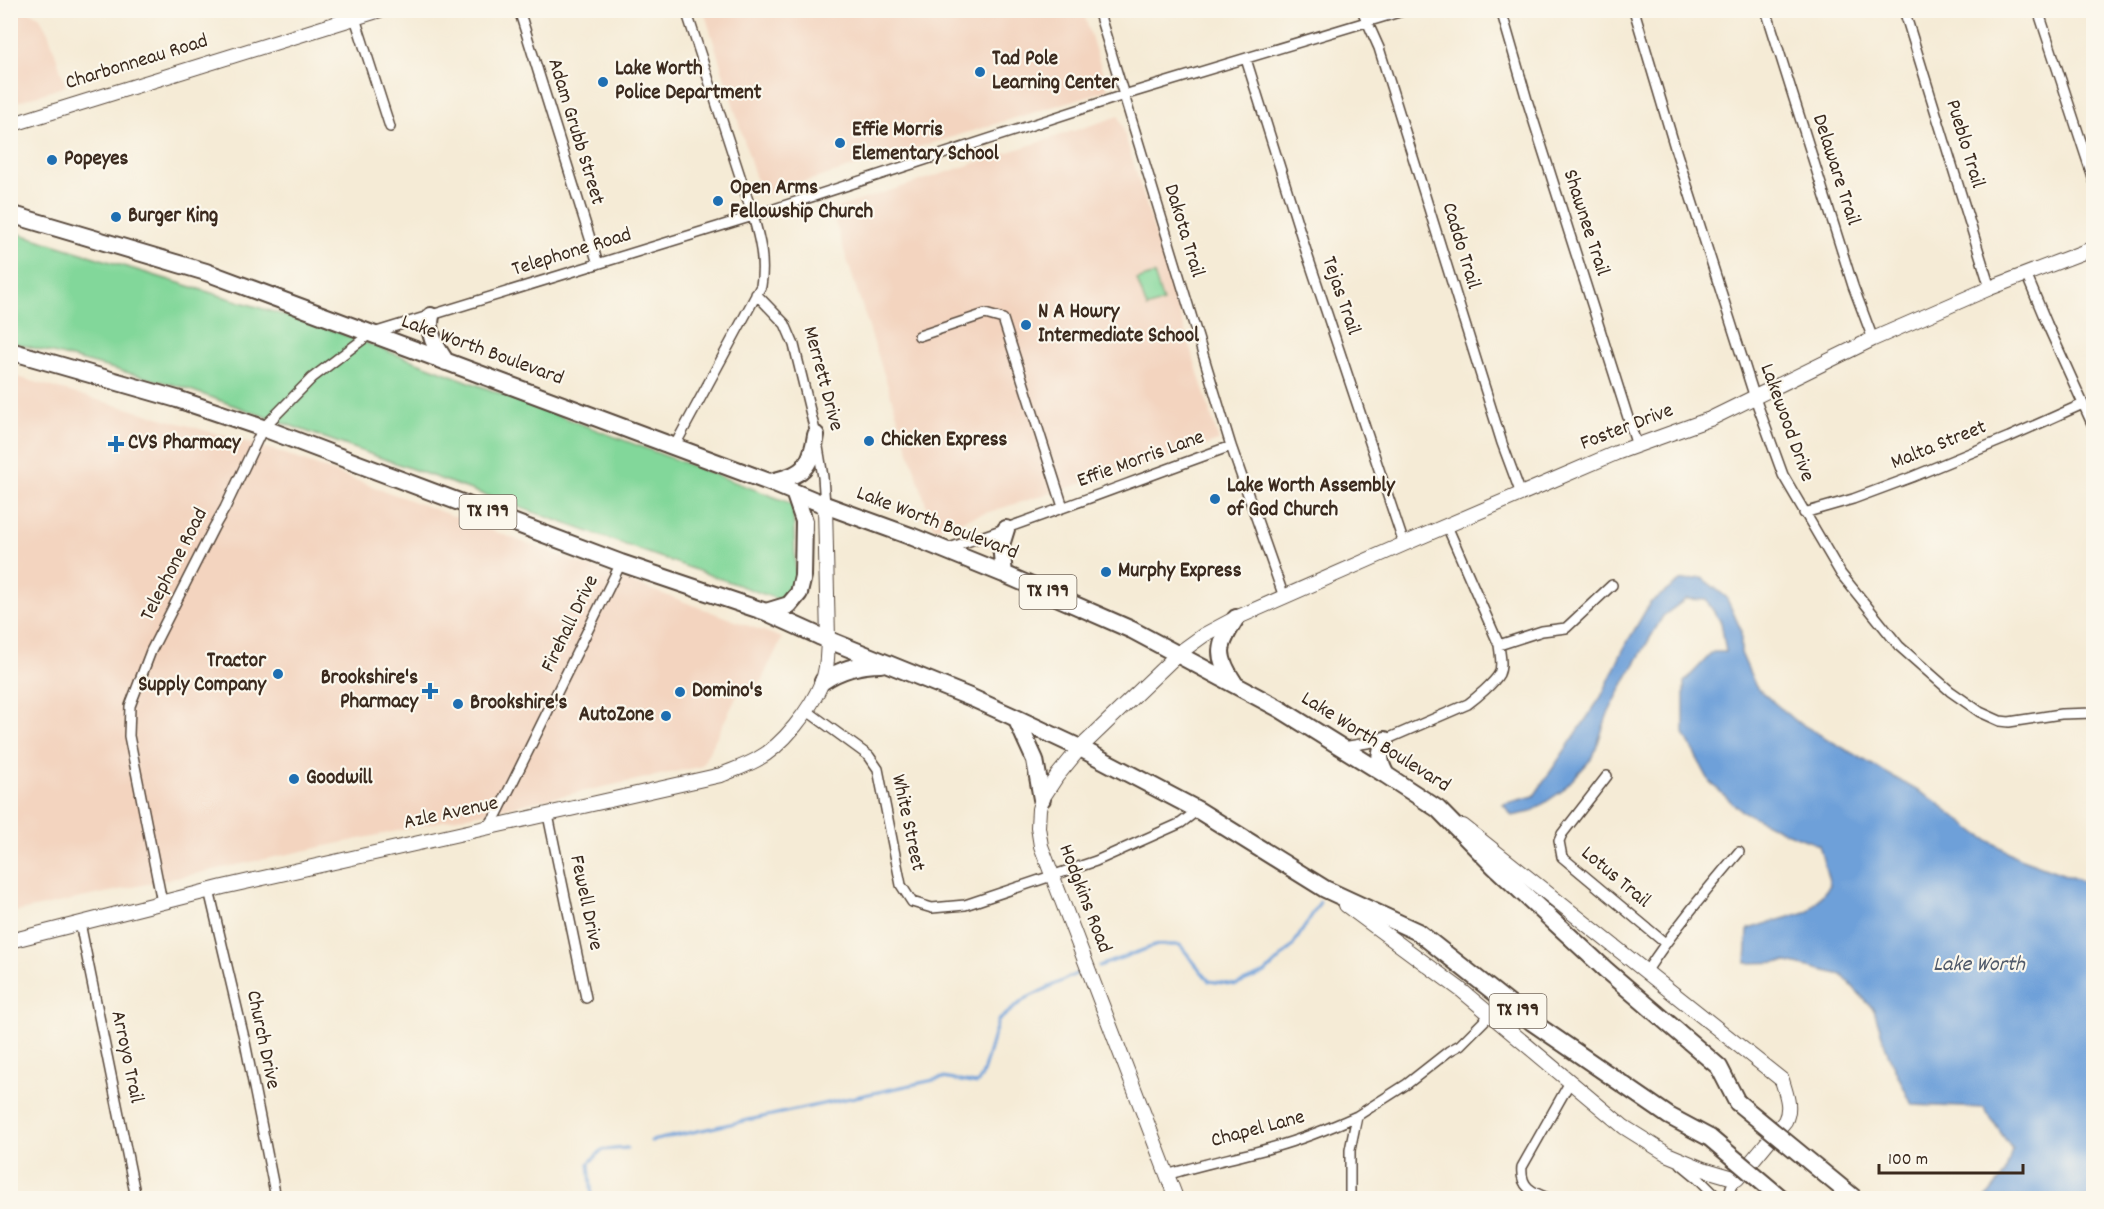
<svg xmlns="http://www.w3.org/2000/svg" width="2104" height="1209" font-family="Dekko,sans-serif">
<style>
.built{fill:#f3d4bf}
.green{fill:#82d79a;stroke:#5e805c;stroke-width:1.5}
.water{fill:#6ea0d9;stroke:#54657c;stroke-width:1.5}
.lines{fill:none;stroke-linecap:round;stroke-linejoin:round}
.stream{stroke:#6ea0d9;stroke-width:3}
.street-casing{stroke:#57473a;stroke-width:12}
.secondary-casing{stroke:#57473a;stroke-width:16}
.highway-casing{stroke:#57473a;stroke-width:20}
.street{stroke:#fff;stroke-width:9}
.secondary{stroke:#fff;stroke-width:14}
.highway{stroke:#fff;stroke-width:16}
.highway-bridge-casing{stroke:#57473a;stroke-width:20;stroke-linecap:butt}
.highway-bridge{stroke:#fff;stroke-width:16}
.poi-dot{fill:#1f6fb2;stroke:#fbf7ec;stroke-width:2}
.labels{text-anchor:middle;dominant-baseline:central;stroke-width:4.5;stroke-linejoin:round;paint-order:stroke}
.shield{fill:#fbf7ec;stroke:#75685c;stroke-width:1.5}
.shield-label{font-size:20px;font-weight:bold;fill:#3b2a1e}
.poi-label{font-size:21px;font-weight:bold;fill:#3b2a1e;stroke:#fbf7ec;text-anchor:start}
.street-label{font-size:21px;fill:#3b2a1e;stroke:#fbf7ec}
.water-label{font-size:22px;font-style:italic;fill:#4f5969;stroke:#fbf7ec}
</style>
<rect width="100%" height="100%" fill="#fbf7ec"/>
<filter id="ink" filterUnits="userSpaceOnUse"><feTurbulence type="fractalNoise" baseFrequency=".0167" numOctaves="2"/><feDisplacementMap in="SourceGraphic" scale="12" xChannelSelector="R" yChannelSelector="G"/><feConvolveMatrix kernelMatrix="1 2 1 2 8 2 1 2 1" color-interpolation-filters="sRGB"/></filter>
<filter id="wash" filterUnits="userSpaceOnUse"><feTurbulence type="fractalNoise" baseFrequency=".008" numOctaves="4" result="noise"/><feDisplacementMap in="SourceGraphic" scale="24" xChannelSelector="R" yChannelSelector="G"/><feGaussianBlur stdDeviation="1.35" result="paint"/><feColorMatrix in="noise" values="0 0 0 0 0 0 0 0 0 0 0 0 0 0 0 0 0 1.4 0 .05"/><feComposite in="paint" operator="in"/></filter>
<g filter="url(#wash)">
<rect width="100%" height="100%" fill="#f5ebd6"/>
<path class="built" d="M10,11H28L39,16L48,32L66,86L11,104Z
M704,11H1083L1108,90L761,195Z
M1119,116L1219,441L934,529L831,210Z
M10,375L277,451L782,638L754,696L740,690L702,766L11,913Z"/>
<path class="green" d="M10,231L332,330L793,504L796,588L780,600L182,387L11,342Z
M1154,274L1163,302L1147,308L1137,280Z"/>
<path class="water" d="M1702,578L1726,597L1741,630V653L1756,687L1794,720L1934,800L1979,835L2019,858L2093,885V1198H1986L2005,1174L2012,1149L1984,1108L1912,1105L1888,1054L1874,1010L1842,975L1788,962L1746,963L1748,929L1809,911L1830,885L1819,845L1780,830L1740,810L1710,782L1684,734V682L1713,652H1726L1721,622L1706,600L1686,599L1663,616L1627,677L1607,716L1593,757L1562,791L1531,812L1512,816L1503,804L1534,796L1601,697L1625,646L1650,603L1680,581Z"/>
<g class="lines">
<path class="stream" d="M1099,966L1157,945H1180L1209,981L1236,985L1265,973L1292,947L1320,902
M651,1141L943,1078L977,1084L982,1076L998,1021L1025,999L1082,971
M592,1198L589,1163L602,1150L627,1148"/>
</g>
</g>
<g filter="url(#ink)">
<g class="lines">
<g class="street-casing">
<path id="street" d="M519,10L598,264
M1098,10L1231,446L1284,597
M1362,10L1379,48L1502,443L1521,494
M1501,10L1527,100L1637,446
M1634,10L1676,151L1755,398L1783,475L1841,574L1899,646L1950,691L1980,712L2000,721L2009,722L2061,714L2094,713
M1766,10L1853,286L1873,339
M1904,10L1990,288
M2038,10L2094,181
M355,18L390,127
M1246,59L1307,254L1404,544
M2026,274L2047,324L2094,428
M756,294L785,324L794,345L816,435L823,477L825,505
M919,336L985,314L1003,319L1063,507
M674,447L761,286C765,261 760,240 753,216L686,10
M1804,513L1853,499L1912,477L2009,437L2083,404
M946,549C1042,517 1136,480 1231,446
M1499,645L1542,631L1566,628L1612,585
M806,710L869,756L878,769L901,885L912,902L932,908L965,905L1096,861L1181,823L1198,810
M1343,747L1385,740L1468,704C1476,698 1494,683 1499,674C1503,666 1500,654 1499,645L1447,526
M1607,776L1562,834L1559,841L1562,857L1665,943
M548,815L586,998
M487,828L497,814L621,563
M209,890L245,1042L276,1198
M162,902L129,736L130,706L151,651L214,527L225,508L263,428L312,378L370,334L753,216L1124,95L1406,10
M80,923L136,1198
M1646,972C1674,929 1706,891 1739,852
M1681,1164L1698,1178L1718,1198
M1167,1175C1202,1164 1239,1157 1274,1147C1303,1139 1330,1128 1357,1116
M1350,1198V1150L1357,1116L1407,1084L1449,1051L1460,1045L1490,1015
M1548,1198C1532,1192 1520,1187 1522,1167L1570,1082
M1728,1198L1731,1187L1737,1179"/>
</g>
<g class="secondary-casing">
<path id="secondary" d="M10,125L380,10
M1346,905L1461,990L1624,1127L1667,1154L1703,1169L1737,1179L1785,1121C1792,1107 1786,1094 1782,1080L1463,826
M10,941L223,887L721,775C733,770 745,766 756,760C783,746 811,709 822,682C828,669 827,653 828,640L825,505
M1176,1198L1041,846L1038,827L1039,809L1042,799L1057,776L1080,748L1179,653L1204,635L1236,618L1404,544L1616,453L1710,419L1873,339L1990,288L2094,248"/>
</g>
<g class="highway-casing">
<path id="highway" d="M10,214L206,272L777,485L825,505L913,537L1004,574L1132,630L1280,709L1386,775L1438,809L1495,867L1606,970L1719,1067L1737,1102
M431,316C427,334 436,347 446,362
M10,351L177,399L263,428L621,563L766,612L819,636L972,698L1016,718L1080,748L1198,810L1325,889L1418,932L1532,1022L1669,1116L1710,1138
M769,482C802,476 811,468 816,435
M1004,574L1001,545L1006,529
M766,612L789,605L799,593L803,576L804,521L794,492
M823,681C841,669 859,664 881,664
M1234,683C1215,654 1218,646 1236,618
M1016,718L1035,760L1042,799
M1385,740C1379,754 1378,761 1386,775"/>
</g>
<use href="#street" class="street"/>
<use href="#secondary" class="secondary"/>
<use href="#highway" class="highway"/>
<g class="highway-bridge-casing">
<path id="highway-bridge" d="M1737,1102L1854,1198
M1710,1138L1781,1198"/>
</g>
<use href="#highway-bridge" class="highway-bridge"/>
</g>
</g>
<g class="poi-dot">
<circle cx="980" cy="72" r="6"/>
<circle cx="603" cy="82" r="6"/>
<circle cx="840" cy="143" r="6"/>
<circle cx="52" cy="160" r="6"/>
<circle cx="718" cy="201" r="6"/>
<circle cx="116" cy="217" r="6"/>
<circle cx="1026" cy="325" r="6"/>
<circle cx="869" cy="441" r="6"/>
<path d="M113 435h6v6h6v6h-6v6h-6v-6h-6v-6h6z"/>
<circle cx="1215" cy="499" r="6"/>
<circle cx="1106" cy="572" r="6"/>
<circle cx="278" cy="674" r="6"/>
<path d="M427 682h6v6h6v6h-6v6h-6v-6h-6v-6h6z"/>
<circle cx="680" cy="692" r="6"/>
<circle cx="458" cy="704" r="6"/>
<circle cx="666" cy="716" r="6"/>
<circle cx="294" cy="779" r="6"/>
</g>
<g class="labels">
<g class="shield">
<rect x="459.5" y="495" width="57" height="34" rx="4.5"/>
<rect x="1019.5" y="575" width="57" height="34" rx="4.5"/>
<rect x="1489.5" y="994" width="57" height="34" rx="4.5"/>
</g>
<g class="shield-label">
<text x="488" y="512">TX 199</text>
<text x="1048" y="592">TX 199</text>
<text x="1518" y="1011">TX 199</text>
</g>
<g class="poi-label">
<text x="992" y="60">Tad Pole<tspan x="992" dy="24">Learning Center</tspan></text>
<text x="615" y="70">Lake Worth<tspan x="615" dy="24">Police Department</tspan></text>
<text x="852" y="131">Effie Morris<tspan x="852" dy="24">Elementary School</tspan></text>
<text x="64" y="160">Popeyes</text>
<text x="730" y="189">Open Arms<tspan x="730" dy="24">Fellowship Church</tspan></text>
<text x="128" y="217">Burger King</text>
<text x="1038" y="313">N A Howry<tspan x="1038" dy="24">Intermediate School</tspan></text>
<text x="881" y="441">Chicken Express</text>
<text x="128" y="444">CVS Pharmacy</text>
<text x="1227" y="487">Lake Worth Assembly<tspan x="1227" dy="24">of God Church</tspan></text>
<text x="1118" y="572">Murphy Express</text>
<text x="266" y="662" text-anchor="end">Tractor<tspan x="266" dy="24">Supply Company</tspan></text>
<text x="418" y="679" text-anchor="end">Brookshire's<tspan x="418" dy="24">Pharmacy</tspan></text>
<text x="692" y="692">Domino's</text>
<text x="470" y="704">Brookshire's</text>
<text x="654" y="716" text-anchor="end">AutoZone</text>
<text x="306" y="779">Goodwill</text>
</g>
<g class="street-label">
<text transform="translate(137 63) rotate(-17)">Charbonneau Road</text>
<text transform="translate(575 132) rotate(73)">Adam Grubb Street</text>
<text transform="translate(1964 144) rotate(73)">Pueblo Trail</text>
<text transform="translate(1835 170) rotate(72)">Delaware Trail</text>
<text transform="translate(1585 223) rotate(72)">Shawnee Trail</text>
<text transform="translate(1183 231) rotate(73)">Dakota Trail</text>
<text transform="translate(1460 246) rotate(73)">Caddo Trail</text>
<text transform="translate(572 253) rotate(-17)">Telephone Road</text>
<text transform="translate(1340 296) rotate(71)">Tejas Trail</text>
<text transform="translate(482 351) rotate(20)">Lake Worth Boulevard</text>
<text transform="translate(822 379) rotate(75)">Merrett Drive</text>
<text transform="translate(1786 423) rotate(70)">Lakewood Drive</text>
<text transform="translate(1627 428) rotate(-21)">Foster Drive</text>
<text transform="translate(1939 446) rotate(-22)">Malta Street</text>
<text transform="translate(1141 460) rotate(-20)">Effie Morris Lane</text>
<text transform="translate(937 524) rotate(21)">Lake Worth Boulevard</text>
<text transform="translate(175 565) rotate(-63)">Telephone Road</text>
<text transform="translate(571 624) rotate(-64)">Firehall Drive</text>
<text transform="translate(1375 743) rotate(32)">Lake Worth Boulevard</text>
<text transform="translate(451 814) rotate(-12)">Azle Avenue</text>
<text transform="translate(907 823) rotate(78)">White Street</text>
<text transform="translate(1615 878) rotate(40)">Lotus Trail</text>
<text transform="translate(1084 899) rotate(69)">Hodgkins Road</text>
<text transform="translate(585 903) rotate(78)">Fewell Drive</text>
<text transform="translate(262 1040) rotate(78)">Church Drive</text>
<text transform="translate(126 1057) rotate(78)">Arroyo Trail</text>
<text transform="translate(1258 1130) rotate(-15)">Chapel Lane</text>
</g>
<g class="water-label">
<text x="1979" y="965">Lake Worth</text>
</g>
</g>
<rect width="2104" height="1209" fill="none" stroke="#fbf7ec" stroke-width="36"/>
<path d="M1879 1164v9h144v-9" fill="none" stroke="#3b2a1e" stroke-width="3"/>
<text x="1888" y="1164" font-size="18" fill="#3b2a1e" stroke="#fbf7ec" stroke-width="4.5" paint-order="stroke">100 m</text>
</svg>
